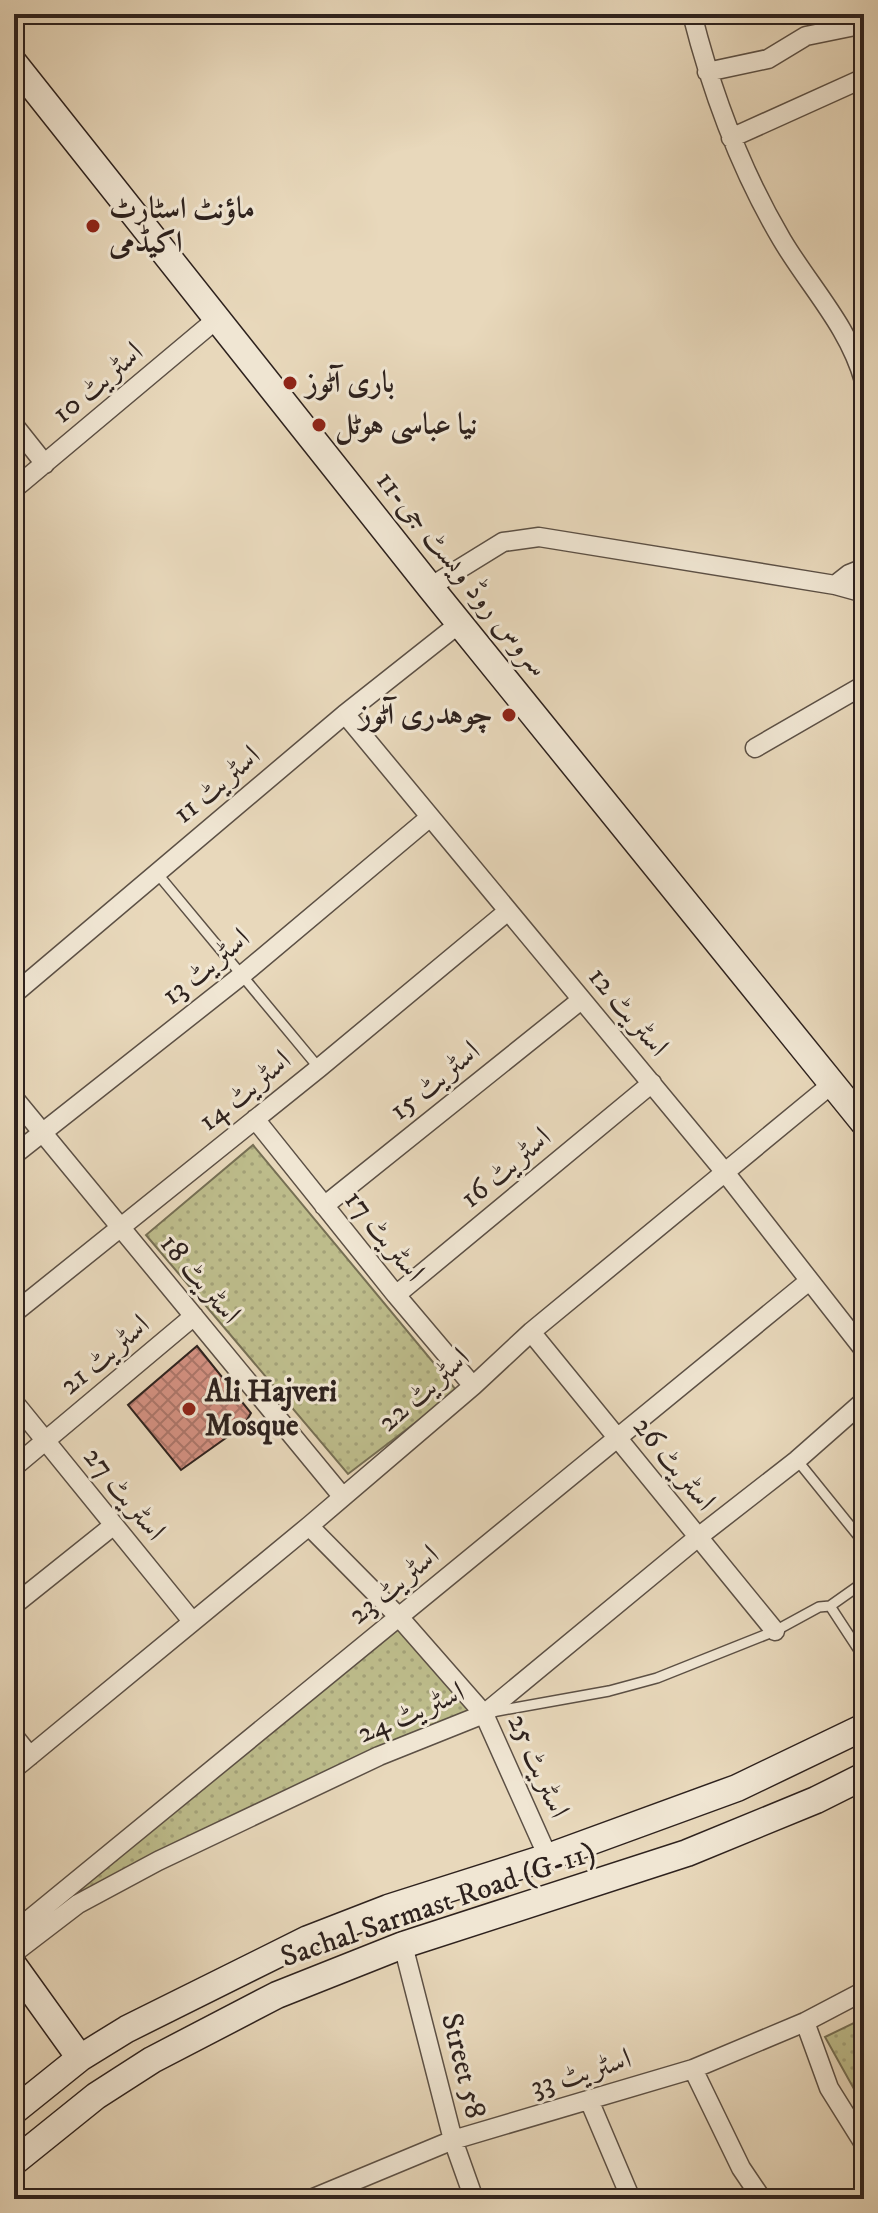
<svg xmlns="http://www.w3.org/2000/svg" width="878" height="2213" font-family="'IM FELL DW Pica',Amiri,serif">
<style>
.green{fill:url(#green-dots);stroke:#766f54;stroke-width:2}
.building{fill:url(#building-cross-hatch);stroke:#2e221e;stroke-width:2}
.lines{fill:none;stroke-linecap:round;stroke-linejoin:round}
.lane-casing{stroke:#5c5045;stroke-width:12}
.street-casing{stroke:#5c5045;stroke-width:21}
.secondary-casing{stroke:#2e221e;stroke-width:29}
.lane{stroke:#f0e6d3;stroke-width:9}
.street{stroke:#f0e6d3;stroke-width:18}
.secondary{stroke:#f0e6d3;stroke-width:26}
.poi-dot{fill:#8f2418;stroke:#f0e6d3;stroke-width:3}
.labels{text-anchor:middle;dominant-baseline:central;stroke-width:6;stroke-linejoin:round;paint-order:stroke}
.poi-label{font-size:30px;font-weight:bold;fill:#2e221e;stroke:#f0e6d3;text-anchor:start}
.street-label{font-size:30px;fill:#2e221e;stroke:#f0e6d3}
</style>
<defs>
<pattern id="green-dots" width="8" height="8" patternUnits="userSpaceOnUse" patternTransform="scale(2)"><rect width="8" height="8" fill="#bdbc8b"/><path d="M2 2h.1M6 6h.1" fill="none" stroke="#a3a178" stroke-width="1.8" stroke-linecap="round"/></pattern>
<pattern id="building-cross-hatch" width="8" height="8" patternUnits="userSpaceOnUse" patternTransform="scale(2)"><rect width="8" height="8" fill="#d49182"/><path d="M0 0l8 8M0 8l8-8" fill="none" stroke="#ac766a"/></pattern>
</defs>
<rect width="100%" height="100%" fill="#e8d8bb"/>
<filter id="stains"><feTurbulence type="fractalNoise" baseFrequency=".0025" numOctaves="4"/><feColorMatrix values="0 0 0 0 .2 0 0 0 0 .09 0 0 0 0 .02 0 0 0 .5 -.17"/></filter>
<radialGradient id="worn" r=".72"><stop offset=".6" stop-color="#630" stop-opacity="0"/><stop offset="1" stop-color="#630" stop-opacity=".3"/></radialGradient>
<path class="green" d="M253,1145L457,1391L348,1474L146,1235Z
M399,1621L475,1713L160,1856L14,1949V1936Z
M864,2018V2107L825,2037Z"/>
<path class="building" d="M197,1346L251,1413L244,1425L181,1470L128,1405Z"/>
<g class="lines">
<g class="lane-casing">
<path id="lane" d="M156,872L319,1068
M797,1460L864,1543
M830,1606L864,1658
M492,1712L609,1691L657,1678L775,1631L819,1607L830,1606L864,1582"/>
</g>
<g class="street-casing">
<path id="street" d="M692,14C712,93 740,169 782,240C810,287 849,327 864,381
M707,72L768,59L806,36L855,26L864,20
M731,138L864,78
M14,425L45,464
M14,489L218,318
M835,585L849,574L864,568
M430,587L503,542L539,537L835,585L864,593
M345,714L724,1171L864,1350
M755,748L864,685
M14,994L345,714L460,623
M14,1098L342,1496
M255,1119L396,1295L473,1386
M14,1155L242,975L429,818
M324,1206L581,1000
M396,1295L652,1083
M14,1313L319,1068L508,911
M531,1332L775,1631
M14,1402L192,1621
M14,1467L194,1316
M309,1526L399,1617L484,1714L548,1857
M14,1605L114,1525
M14,1736L30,1756
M14,1769L309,1526L473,1386L531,1332L832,1084
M14,1932L809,1281
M403,1945L453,2140L474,2199
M14,1953L78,1904L158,1861L379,1756L484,1714L697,1538L797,1460L864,1401
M805,2022L829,2088L864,2144
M693,2069L741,2168L762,2199
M589,2100L631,2199
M311,2199L453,2140L693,2069L805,2022L864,1991"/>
</g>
<g class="secondary-casing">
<path id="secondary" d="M14,63L430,587L864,1123
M14,1966L80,2058
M14,2111L80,2058L127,2029L308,1939L388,1908L548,1857L737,1788L864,1727
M14,2162L96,2096L152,2060L277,1995L403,1945L687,1853L816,1800L864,1776"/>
</g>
<use href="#lane" class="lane"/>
<use href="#street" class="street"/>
<use href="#secondary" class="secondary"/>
</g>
<g class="poi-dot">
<circle cx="93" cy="226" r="8"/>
<circle cx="290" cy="383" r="8"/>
<circle cx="319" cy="425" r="8"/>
<circle cx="509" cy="715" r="8"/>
<circle cx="189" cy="1409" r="8"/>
</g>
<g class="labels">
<g class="poi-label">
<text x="109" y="209">ماؤنٹ اسٹارٹ<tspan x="109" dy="34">اکیڈمی</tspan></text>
<text x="306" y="383">باری آٹوز</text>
<text x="335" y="425">نیا عباسی ہوٹل</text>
<text x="493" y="715" text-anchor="end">چوہدری آٹوز</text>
<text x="205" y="1392">Ali Hajveri<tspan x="205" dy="34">Mosque</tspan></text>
</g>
<g class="street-label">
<text transform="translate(98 383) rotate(-40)">اسٹریٹ 10</text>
<text transform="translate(462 574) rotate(51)">سروس روڈ ویسٹ جی-11</text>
<text transform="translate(217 785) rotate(-40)">اسٹریٹ 11</text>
<text transform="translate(206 967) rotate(-39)">اسٹریٹ 13</text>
<text transform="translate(628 1012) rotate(50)">اسٹریٹ 12</text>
<text transform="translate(435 1081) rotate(-39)">اسٹریٹ 15</text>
<text transform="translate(245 1091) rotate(-39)">اسٹریٹ 14</text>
<text transform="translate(506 1168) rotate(-40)">اسٹریٹ 16</text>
<text transform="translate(384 1236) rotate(51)">اسٹریٹ 17</text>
<text transform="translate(200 1279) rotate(50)">اسٹریٹ 18</text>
<text transform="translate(105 1355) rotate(-40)">اسٹریٹ 21</text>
<text transform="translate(424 1390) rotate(-41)">اسٹریٹ 22</text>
<text transform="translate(674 1464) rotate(51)">اسٹریٹ 26</text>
<text transform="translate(124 1494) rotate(51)">اسٹریٹ 27</text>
<text transform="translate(394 1585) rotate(-39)">اسٹریٹ 23</text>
<text transform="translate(411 1713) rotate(-23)">اسٹریٹ 24</text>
<text transform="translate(538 1766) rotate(66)">اسٹریٹ 25</text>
<text transform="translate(438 1905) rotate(-19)">Sachal Sarmast Road (G-11)</text>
<text transform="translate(463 2066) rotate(76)">Street 58</text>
<text transform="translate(581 2073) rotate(-17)">اسٹریٹ 33</text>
</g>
</g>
<rect width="878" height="2213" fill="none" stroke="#e8d8bb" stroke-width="48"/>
<rect x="16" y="16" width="846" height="2181" fill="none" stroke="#2e221e" stroke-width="4"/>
<rect x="24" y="24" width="830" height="2165" fill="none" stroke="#2e221e" stroke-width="2"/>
<rect width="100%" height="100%" filter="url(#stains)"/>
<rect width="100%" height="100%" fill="url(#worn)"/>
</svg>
